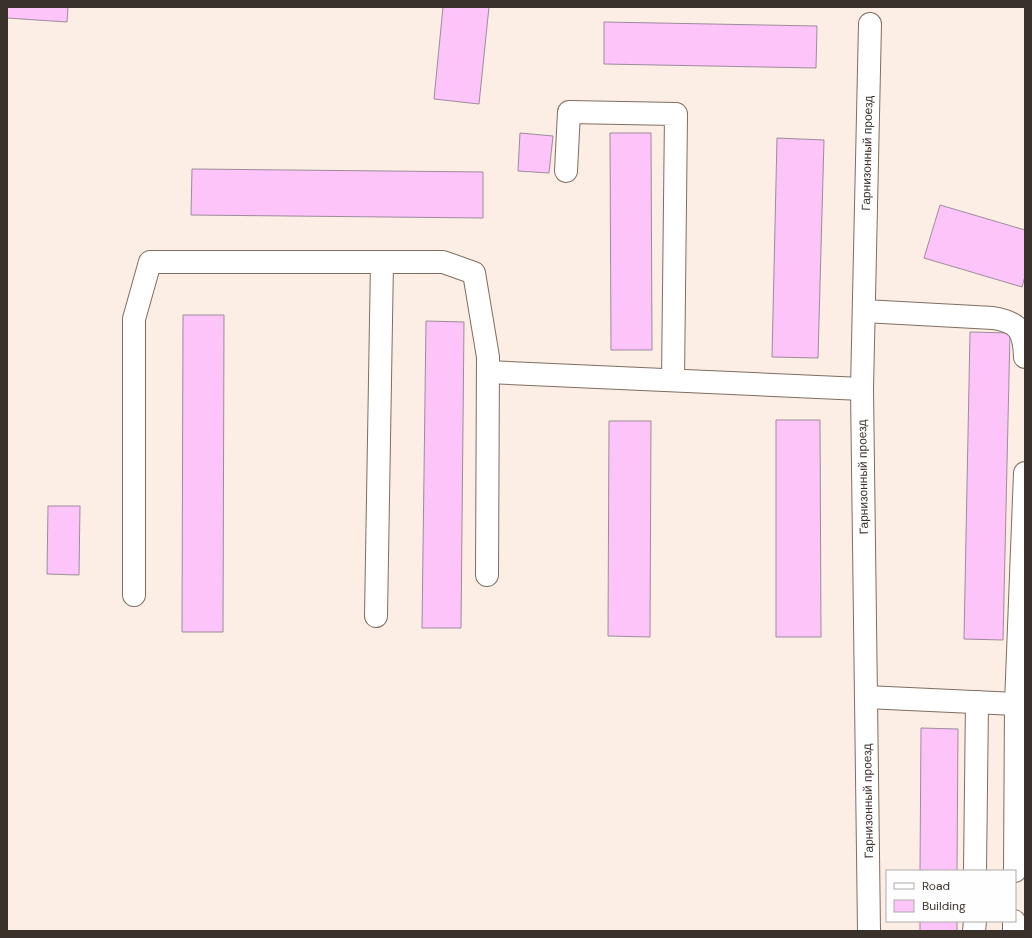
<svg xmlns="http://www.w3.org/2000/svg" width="1032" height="938" font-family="'DM Sans',sans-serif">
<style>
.building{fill:#fcc4f9;stroke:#9d8b9c}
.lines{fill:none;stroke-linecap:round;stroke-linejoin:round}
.minor-casing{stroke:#816d5f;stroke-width:24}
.minor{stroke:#fff;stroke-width:22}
.labels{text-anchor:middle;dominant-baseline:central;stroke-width:3;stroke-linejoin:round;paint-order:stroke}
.street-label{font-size:12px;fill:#3a312b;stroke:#fefefe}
</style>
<rect width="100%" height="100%" fill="#fceee4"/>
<path class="building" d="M7,7H68L67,22L7,18Z
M443,7H489L479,104L434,99Z
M604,22L817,26L816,68L604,64Z
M520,133L553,136L549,173L518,171Z
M610,133H651L652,350H611Z
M777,138L824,140L818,358L772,357Z
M192,169L483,172V218L191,215Z
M940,205L1025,230V276L1022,287L924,258Z
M183,315H224L223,632H182Z
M426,321L464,322L461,628H422Z
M970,332L1010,333L1003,640L964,639Z
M776,420H820L821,637H776Z
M609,421H651L650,637L608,636Z
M48,506H80L79,575L47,574Z
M921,728L958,729L957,871H920Z
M920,921H957V931H920Z"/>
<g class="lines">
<g class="minor-casing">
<g id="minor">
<path d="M566,171L569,112L676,114L673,380"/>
<path d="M864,311L993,318C1019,322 1024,331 1025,357"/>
<path d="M488,372L862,389"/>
<path d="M134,595V319L150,262H443L474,273L488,357L487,575"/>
<path d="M376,616L382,262"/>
<path d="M866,697L1016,704"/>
<path d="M975,871L977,702"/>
<path d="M1015,871L1016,704L1025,473"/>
<path id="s1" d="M869,931L862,389L870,24"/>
<path d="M974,931L975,921"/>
<path d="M1014,931V921"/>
</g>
</g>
<use href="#minor" class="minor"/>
</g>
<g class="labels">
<g class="street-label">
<text stroke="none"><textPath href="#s1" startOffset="778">Гарнизонный проезд</textPath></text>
<text transform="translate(863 477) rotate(-91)">Гарнизонный проезд</text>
<text transform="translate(868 801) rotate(-91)">Гарнизонный проезд</text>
</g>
</g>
<rect width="1032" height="938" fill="none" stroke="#3a312b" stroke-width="16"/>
<rect x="886" y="870" width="130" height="52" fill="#fefefe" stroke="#b0acaa"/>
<rect x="894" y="883" width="20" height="6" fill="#ffffff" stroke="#b0acaa"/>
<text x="922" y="890" font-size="12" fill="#3a312b">Road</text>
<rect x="894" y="900" width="20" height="12" fill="#fcc4f9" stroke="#b0acaa"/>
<text x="922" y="910" font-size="12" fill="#3a312b">Building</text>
</svg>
